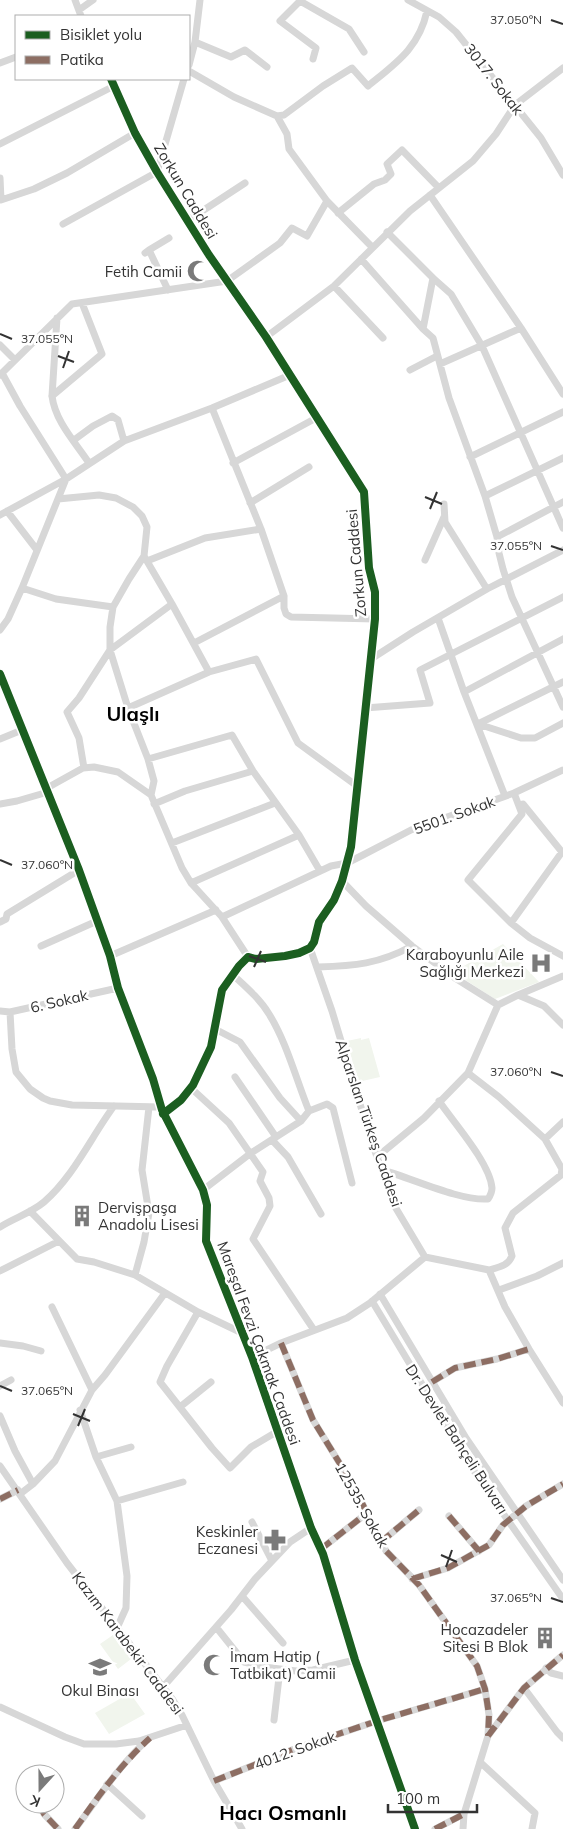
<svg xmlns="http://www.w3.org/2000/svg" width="563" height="1829" font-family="Mulish,sans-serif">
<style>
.green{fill:#f1f5ed}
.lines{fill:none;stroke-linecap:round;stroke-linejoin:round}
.minor{stroke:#d7d7d7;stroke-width:7}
.quiet{stroke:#8d6e63;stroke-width:6;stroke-dasharray:12 6;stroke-linecap:butt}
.cycleway-casing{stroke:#fff;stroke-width:11}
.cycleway{stroke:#1b5e20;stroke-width:8}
.ticks{fill:none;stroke:#333;stroke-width:2}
.labels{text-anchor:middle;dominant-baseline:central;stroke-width:5;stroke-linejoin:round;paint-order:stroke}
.street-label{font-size:15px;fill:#333;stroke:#fff}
.poi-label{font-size:15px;fill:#333;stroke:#fff;text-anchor:end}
.district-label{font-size:20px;font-weight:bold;fill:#000;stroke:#fff}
.ticks-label{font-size:12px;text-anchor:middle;fill:#333;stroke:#fff;stroke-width:5;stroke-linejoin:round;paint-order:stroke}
</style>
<rect width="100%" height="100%" fill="#fff"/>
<path class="green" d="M503,944L539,982L495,999L453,972Z
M361,1038V1040L369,1038L380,1077L358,1082L347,1041Z
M113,1635L131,1659L118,1669L100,1644Z
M130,1693L145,1714L109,1734L95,1713Z"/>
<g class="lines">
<path class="minor" d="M75,0L81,16
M301,0L280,21L316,48L313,59
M408,0L439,17L456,32L541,138L563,175
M300,1L349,29L364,52
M79,10L93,0
M195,42L231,57L245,50L267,67
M0,63L16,57
M189,65L195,42L200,0
M189,71L234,97L277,116L287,134L289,149L327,201L372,247
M111,79L135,133L157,172L209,255L266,337L364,492L369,568L375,592V619L351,847L342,881L334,900L319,922L314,942L310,948L299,953L285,956L256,959L248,957L239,966L222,990L211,1047L193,1085L181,1100L163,1114
M277,116L284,115L323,86L352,68L368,86C396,63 419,48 427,11
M0,144L114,86
M0,178L1,200L34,189L67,173L135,133
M430,195L521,328L563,394
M338,213L374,184L385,180L391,174L387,164L402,150L439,188
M187,221L245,183
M63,224L157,172L184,79
M387,232L433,278L423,329L433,338L449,398L485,496L497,537L499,553L503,569L512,597L563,707
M149,250L169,238
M145,253L149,250L168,290
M361,259L423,329
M433,278L451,294L482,346L563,528
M334,286L383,338
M57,318L52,396C55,421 75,442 89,463
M266,337L334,286L410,211L473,161L496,134L515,105L563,68
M0,345L15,360
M440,364L521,328
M410,370L437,356
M2,373L20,406L66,479
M0,375L72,304L227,281L280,243L292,228L307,236L327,201
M52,396L102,354L82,303
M212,408L261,529L284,596V608L286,614L291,617L375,619
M74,440L93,426L112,416L118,420L124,441
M470,457L563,412
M233,463L318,417
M485,496L563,458
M58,499L99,495L116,498L133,507L142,516L147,527L144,556L129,579L113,607L110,627V650L128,708L148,759L154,781L151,795
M250,503L309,467
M444,504L445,522L487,589
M7,511L37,550
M0,515L66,479L124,441L212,408L290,375
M497,537L563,502
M144,556L172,604L209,672
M425,560L444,517
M147,561L205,538L261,529
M22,588L56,599L113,607
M438,618L464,692L505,796
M0,630L8,619L22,588L66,479
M194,643L284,596
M371,659L413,632L487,589L563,550
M0,674L79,870L110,956L118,988L153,1079L162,1110L203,1190L207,1205L206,1241L252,1357L311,1528L323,1554L355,1660L415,1829
M464,692L563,639
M128,708L209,672L256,659L298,743L357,786
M365,708L430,703L420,670L563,597
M478,724L563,682
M478,724L521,738H535L563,723
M0,739L22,730
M148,759L232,735L253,771L299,835L320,871
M84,768L79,738L67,712L79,698L110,650L172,604
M47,788L83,768L94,767L118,772L151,795L182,868L191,883L222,917L248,957
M514,793L522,814L468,880L511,923L530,938L563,956
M0,804L17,801L48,792
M154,804L185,791L253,771
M172,843L275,803
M342,881L366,906L412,946L455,978L498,1005L518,995
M191,883L299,835
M222,917L331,866L347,863L363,855L411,830L514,793L563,770
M0,922L6,919L7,914L79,870
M511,923L562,852L523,804L519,806
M41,946L97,921
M310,948L332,1011L370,1137L394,1205L425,1257L489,1270L505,1307L529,1349L563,1403
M110,956L216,910
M318,967C354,966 379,964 412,946
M233,975C246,987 260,999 269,1014C287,1043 296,1079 309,1111
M563,976L518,995L544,1006L563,1025
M0,1011L10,1012L118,988
M10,1012L12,1049L16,1072L30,1089L43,1098L50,1101L72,1105L161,1107
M215,1029L240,1042L280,1098L301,1121
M468,1073L499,1097L545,1139
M235,1077L276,1137
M191,1088L229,1123L263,1172L260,1181L269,1198L270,1206L253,1239L314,1330
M272,1140L288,1157L321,1214
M377,1157L424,1118L468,1073L498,1005
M382,1170C412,1178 459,1201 488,1199C490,1196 492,1193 492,1188C490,1163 454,1123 439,1101
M203,1190L251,1153L301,1121L309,1111L327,1104L333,1108L352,1183
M30,1211L77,1259L94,1262L135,1275L198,1312L242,1333
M0,1227C14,1218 31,1213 44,1202C74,1176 91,1137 114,1106
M489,1270C499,1267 508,1266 512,1256L505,1228L513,1213L561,1175L562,1169L545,1139L563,1122
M0,1271L59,1241
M135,1275L144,1242L149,1213L142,1170L149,1107
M499,1290L537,1276L563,1263
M380,1294L466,1438L563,1580
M372,1301L479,1479L563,1599
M52,1307L92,1390
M198,1312L167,1366L160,1382L212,1448L230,1468L251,1447L278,1431
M0,1343L23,1346L41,1351
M281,1343L313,1420L353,1485L386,1551L419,1585L477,1666L485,1689L489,1715L488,1736
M252,1357L281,1343L347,1318L370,1303L425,1257
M432,1382L455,1368L497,1359L529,1349
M0,1386L11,1380
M180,1407L211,1382
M80,1410L96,1457L117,1501L127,1576L126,1608L117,1628
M0,1416L15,1451L33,1484
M96,1457L131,1447
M0,1466L67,1563L173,1700L182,1715L214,1781L242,1829
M20,1494L33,1484L55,1461L92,1390L105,1375L165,1293
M0,1499L18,1490
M117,1501L183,1482
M449,1516L479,1551
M252,1522L272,1561
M381,1542L419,1510
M321,1549L367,1513
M412,1579L448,1568L489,1545L503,1525L526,1506L563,1484
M242,1596L283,1643
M216,1627L244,1662L264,1667L296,1671L313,1670L355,1660
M546,1668L551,1673L563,1676
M163,1687L231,1610L255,1579L290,1542L311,1528
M524,1688L557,1732L563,1738
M0,1707L65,1737L84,1744H116L139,1741L187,1725
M274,1720L280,1669
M480,1762L535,1813L532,1829
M214,1781L297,1748L377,1721L485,1689
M107,1784L142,1816
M39,1804L44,1814L58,1829
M75,1829C98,1798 119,1766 147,1740
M435,1829L464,1814
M463,1829L464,1814L488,1736L524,1688L563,1655"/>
<path class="quiet" d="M281,1343L313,1420L353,1485L386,1551L419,1585L477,1666L485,1689L489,1715L488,1736
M432,1382L455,1368L497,1359L529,1349
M0,1499L18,1490
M449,1516L479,1551
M381,1542L419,1510
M321,1549L367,1513
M412,1579L448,1568L489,1545L503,1525L526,1506L563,1484
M488,1736L524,1688L563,1655
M214,1781L297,1748L377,1721L485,1689
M39,1804L44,1814L58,1829
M75,1829C98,1797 120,1765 150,1738
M435,1829L464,1814"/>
<g class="cycleway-casing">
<path id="cycleway" d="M111,79L135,133L157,172L209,255L266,337L364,492L369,568L375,592V619L351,847L342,881L334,900L319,922L314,942L310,948L299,953L285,956L256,959L248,957L239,966L222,990L211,1047L193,1085L181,1100L163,1114
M0,674L79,870L110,956L118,988L153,1079L162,1110L203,1190L207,1205L206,1241L252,1357L311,1528L323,1554L355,1660L415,1829"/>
</g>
<use href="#cycleway" class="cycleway"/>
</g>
<path class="ticks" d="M551,20L563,24M0,334L12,339M58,356L74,362M63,368L69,351M425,497L442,504M430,509L437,492M551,546L563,550M0,860L12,865M249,956L266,962M254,967L261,951M551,1072L563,1076M0,1386L12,1391M73,1414L90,1421M78,1426L85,1409M441,1555L457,1562M446,1567L452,1550M551,1598L563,1602"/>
<defs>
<g id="mosque-bare" transform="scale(1.725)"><path d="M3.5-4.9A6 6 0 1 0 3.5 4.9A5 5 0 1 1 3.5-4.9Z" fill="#7a7a7a" stroke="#fff" stroke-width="2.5" paint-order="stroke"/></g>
<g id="hospital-bare" transform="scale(1.725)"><path d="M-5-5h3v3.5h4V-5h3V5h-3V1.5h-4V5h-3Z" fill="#7a7a7a" stroke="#fff" stroke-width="2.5" paint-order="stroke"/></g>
<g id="building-bare" transform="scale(1.725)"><path d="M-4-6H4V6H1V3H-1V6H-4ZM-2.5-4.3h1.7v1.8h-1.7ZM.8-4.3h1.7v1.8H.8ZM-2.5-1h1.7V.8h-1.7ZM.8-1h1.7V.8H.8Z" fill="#7a7a7a" stroke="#fff" stroke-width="2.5" paint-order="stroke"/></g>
<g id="pharmacy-bare" transform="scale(1.725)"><path d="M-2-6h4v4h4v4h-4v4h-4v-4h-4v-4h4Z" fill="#7a7a7a" stroke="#fff" stroke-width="2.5" paint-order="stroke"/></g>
<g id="school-bare" transform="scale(1.725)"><path d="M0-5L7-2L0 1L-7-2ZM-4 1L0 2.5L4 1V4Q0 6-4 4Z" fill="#7a7a7a" stroke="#fff" stroke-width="2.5" paint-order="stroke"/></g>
</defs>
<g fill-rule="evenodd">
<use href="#mosque-bare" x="198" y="271"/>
<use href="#hospital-bare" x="541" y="963"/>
<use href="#building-bare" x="82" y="1216"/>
<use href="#pharmacy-bare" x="275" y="1540"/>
<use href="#building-bare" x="545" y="1638"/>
<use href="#mosque-bare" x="214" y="1665"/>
<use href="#school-bare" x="100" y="1667"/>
</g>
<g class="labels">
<g class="street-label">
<text transform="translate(494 79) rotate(52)">3017. Sokak</text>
<text transform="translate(186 191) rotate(59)">Zorkun Caddesi</text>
<text transform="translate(356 563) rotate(-95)">Zorkun Caddesi</text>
<text transform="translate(454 815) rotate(-20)">5501. Sokak</text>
<text transform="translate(59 1001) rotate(-13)">6. Sokak</text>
<text transform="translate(369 1123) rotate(71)">Alparslan Türkeş Caddesi</text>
<text transform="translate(259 1343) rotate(70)">Mareşal Fevzi Çakmak Caddesi</text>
<text transform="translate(457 1439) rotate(57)">Dr. Devlet Bahçeli Bulvarı</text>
<text transform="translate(362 1505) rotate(61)">12535. Sokak</text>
<text transform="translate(128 1643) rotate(53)">Kazım Karabekir Caddesi</text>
<text transform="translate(295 1750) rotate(-20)">4012. Sokak</text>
</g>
<g class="poi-label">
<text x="182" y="271">Fetih Camii</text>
<text x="524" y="954">Karaboyunlu Aile<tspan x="524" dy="17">Sağlığı Merkezi</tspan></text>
<text x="98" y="1207" text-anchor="start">Dervişpaşa<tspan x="98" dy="17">Anadolu Lisesi</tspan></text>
<text x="258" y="1531">Keskinler<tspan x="258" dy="17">Eczanesi</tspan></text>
<text x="528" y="1629">Hocazadeler<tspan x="528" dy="17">Sitesi B Blok</tspan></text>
<text x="230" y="1656" text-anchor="start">İmam Hatip (<tspan x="230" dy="17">Tatbikat) Camii</tspan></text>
<text x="100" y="1690" text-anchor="middle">Okul Binası</text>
</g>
<g class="district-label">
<text x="133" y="713">Ulaşlı</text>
<text x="283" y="1812">Hacı Osmanlı</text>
</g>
</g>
<g class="ticks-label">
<text x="516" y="24">37.050°N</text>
<text x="47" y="343">37.055°N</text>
<text x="516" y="550">37.055°N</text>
<text x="47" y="869">37.060°N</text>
<text x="516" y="1076">37.060°N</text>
<text x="47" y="1395">37.065°N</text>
<text x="516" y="1602">37.065°N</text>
</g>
<rect x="15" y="15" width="175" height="65" fill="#ffffff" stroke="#adadad"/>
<rect x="25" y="31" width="25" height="8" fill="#1b5e20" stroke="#adadad"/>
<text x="60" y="40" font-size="15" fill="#333333">Bisiklet yolu</text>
<rect x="25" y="56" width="25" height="8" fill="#8d6e63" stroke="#adadad"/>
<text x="60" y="65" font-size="15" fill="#333333">Patika</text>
<g transform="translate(40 1789) rotate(201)"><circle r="24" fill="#ffffff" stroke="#adadad"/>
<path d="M0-4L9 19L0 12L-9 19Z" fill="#7a7a7a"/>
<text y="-8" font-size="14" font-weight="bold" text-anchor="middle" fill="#333333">K</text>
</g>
<path d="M388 1804v8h89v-8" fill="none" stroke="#333333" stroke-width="2.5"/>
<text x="396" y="1804" font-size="15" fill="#333333" stroke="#ffffff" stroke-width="4" paint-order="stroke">100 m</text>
</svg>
